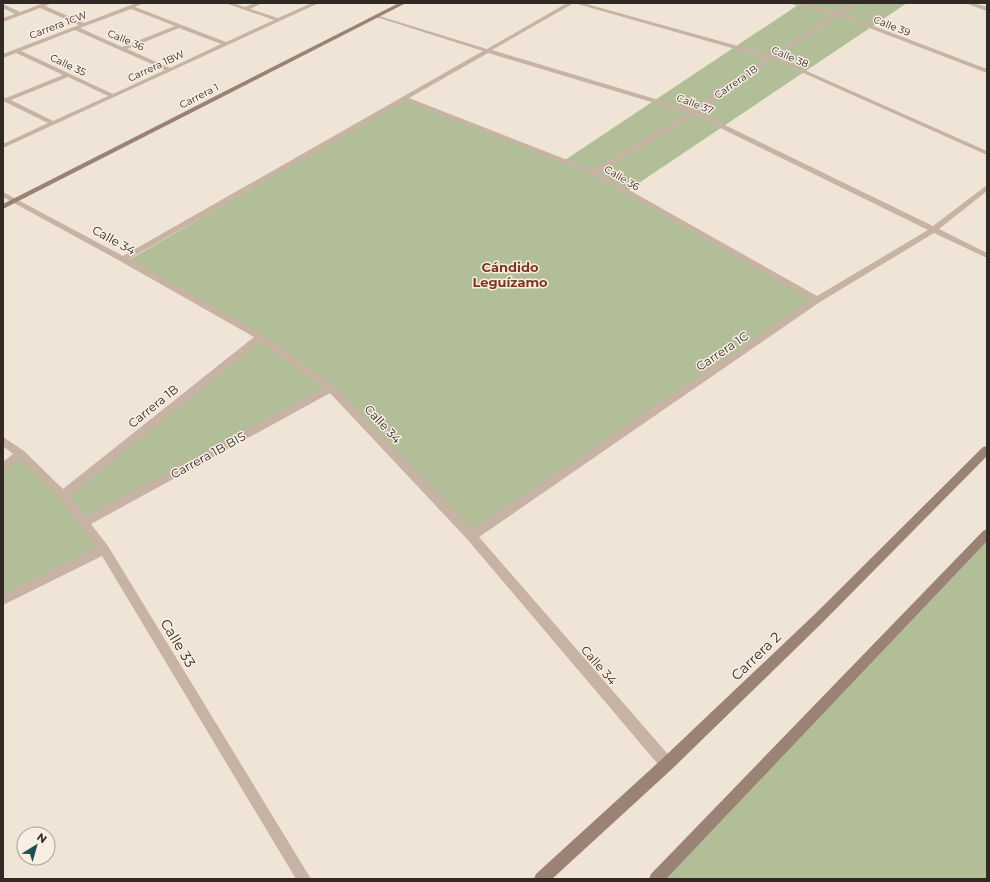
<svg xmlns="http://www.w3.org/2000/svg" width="990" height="882" font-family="Montserrat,sans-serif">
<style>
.green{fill:#b2be98}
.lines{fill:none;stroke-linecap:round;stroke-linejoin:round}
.minor{fill:#c7b3a3;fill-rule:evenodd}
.secondary{fill:#9a8275;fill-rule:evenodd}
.labels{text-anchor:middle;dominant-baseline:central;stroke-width:3;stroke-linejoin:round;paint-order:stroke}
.far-street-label{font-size:10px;fill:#322925;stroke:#f8eee3}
.street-label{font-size:12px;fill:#322925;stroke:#f8eee3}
.neighbourhood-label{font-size:13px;font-weight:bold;fill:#7f3620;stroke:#f8eee3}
.near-street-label{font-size:14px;fill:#322925;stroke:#f8eee3}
</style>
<rect width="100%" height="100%" fill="#f0e4d7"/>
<path class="green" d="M801,3H907L627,191L817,300L471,536L327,387L83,520L102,547L3,598V469L19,457L66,496L259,339L127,261L403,100L565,160Z
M987,534V879H656Z"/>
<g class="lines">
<path class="minor" d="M44,3H52L45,6L84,23L136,3H144L135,7L226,42L274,20L225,3H233L245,7L255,3H262L250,9L278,18L312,3H319L3,148V144L48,123L3,101V97L6,98L63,75L16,53L3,58V54L79,25L40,8L3,22V18L15,14L3,8V4L20,12ZM131,9L175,26L122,47L80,28ZM179,28L221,44L170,68L127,49ZM75,30L165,70L113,94L21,51ZM68,77L108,96L53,121L11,100Z
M567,3H574L492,50L692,110L767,58L574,3H583L770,55L833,15L787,3H797L837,12L853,3H860L842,14L987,69V73L838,16L775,57L987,151V155L772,59L698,112L933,226L987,185V191L939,229L987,253V258L934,233L820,302L479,537L672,759L674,764L672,769L667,771L662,769L467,539L330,393L91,524L108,546L311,879H296L102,556L3,605V594L96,547L59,498L20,460L3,472V462L13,454L3,446V437L24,451L63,489L254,337L120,261L3,197V192L123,256L483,51L376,17V15L487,49ZM488,53L688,113L593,170L409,98ZM405,101L592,174L811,300L472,529L334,386L263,335L129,259ZM694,115L928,230L817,296L599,173ZM260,342L324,388L85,516L70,496Z
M965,3H973L987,7V11Z"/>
<path class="secondary" d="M399,3H406L3,209V204Z
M987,446V456L823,622L672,769L552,879H534L536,874L662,759L815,614L983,447Z
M987,529V541L666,879H649L651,874L983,531Z"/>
</g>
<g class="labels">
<g class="far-street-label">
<text transform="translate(58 25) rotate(-21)">Carrera 1CW</text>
<text transform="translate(892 26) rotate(21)">Calle 39</text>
<text transform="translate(126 40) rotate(23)">Calle 36</text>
<text transform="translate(790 57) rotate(23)">Calle 38</text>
<text transform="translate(68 65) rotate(25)">Calle 35</text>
<text transform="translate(156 66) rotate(-25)">Carrera 1BW</text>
<text transform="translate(736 82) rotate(-35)">Carrera 1B</text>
<text transform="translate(199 96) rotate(-27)">Carrera 1</text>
<text transform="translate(695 104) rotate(21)">Calle 37</text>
<text transform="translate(622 178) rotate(31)">Calle 36</text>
</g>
<g class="street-label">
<text transform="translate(114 240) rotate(29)">Calle 34</text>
<text transform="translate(722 351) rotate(-34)">Carrera 1C</text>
<text transform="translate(153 406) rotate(-39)">Carrera 1B</text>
<text transform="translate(383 424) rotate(47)">Calle 34</text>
<text transform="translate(208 455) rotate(-29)">Carrera 1B BIS</text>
<text transform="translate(599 665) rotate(49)">Calle 34</text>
</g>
<g class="neighbourhood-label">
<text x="510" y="267">Cándido<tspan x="510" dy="15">Leguízamo</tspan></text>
</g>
<g class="near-street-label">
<text transform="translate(178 643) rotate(59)">Calle 33</text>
<text transform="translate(756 656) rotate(-44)">Carrera 2</text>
</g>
</g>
<rect width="990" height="882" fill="none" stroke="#322925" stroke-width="8"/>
<g transform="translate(36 846) rotate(37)"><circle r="19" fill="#f8eee3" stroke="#a99f97"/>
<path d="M0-3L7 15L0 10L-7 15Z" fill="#1c5052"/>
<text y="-6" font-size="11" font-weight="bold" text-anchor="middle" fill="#322925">N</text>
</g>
</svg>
